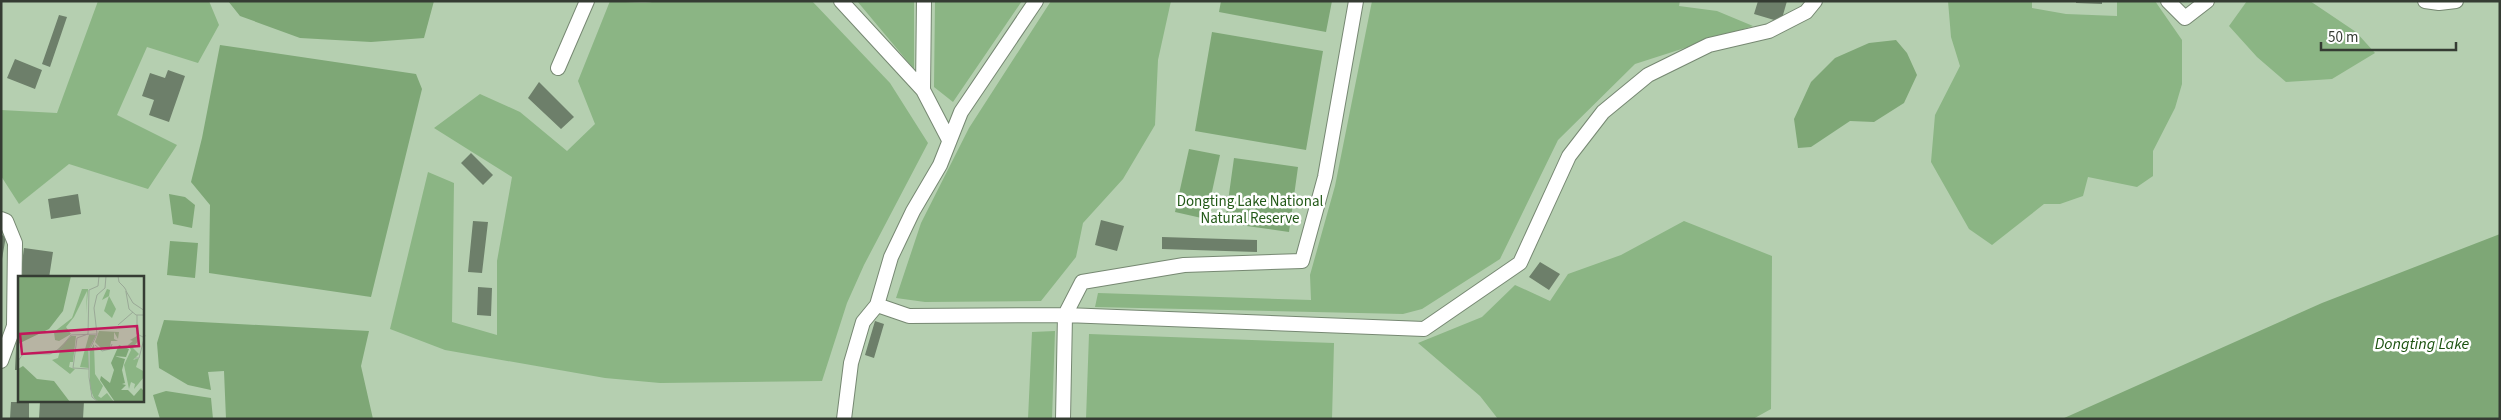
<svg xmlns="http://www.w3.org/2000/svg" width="2501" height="420" font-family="'Source Sans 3',sans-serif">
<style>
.green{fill:#b5cfb0;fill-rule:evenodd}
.forest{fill:#8bb584}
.water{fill:#7ea776}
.building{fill:#6d7f6a}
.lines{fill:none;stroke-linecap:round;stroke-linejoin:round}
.street-casing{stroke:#768872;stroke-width:16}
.street{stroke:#fff;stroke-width:14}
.labels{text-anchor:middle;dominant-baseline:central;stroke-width:5;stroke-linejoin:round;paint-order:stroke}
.park-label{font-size:15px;fill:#235918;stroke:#fff}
.water-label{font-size:16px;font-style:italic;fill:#1b520f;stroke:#fff}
.inset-road{fill:none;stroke:#9aa997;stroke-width:1}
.view{fill:#c2185b;fill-opacity:0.15;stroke:#c2185b;stroke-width:2.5}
.inset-edge{fill:none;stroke:#353c33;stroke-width:2.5}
</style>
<rect width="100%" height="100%" fill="#def2da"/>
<path class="green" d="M1,1H2500V419H1ZM19,278H142V401H19Z"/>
<path class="forest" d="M98,1H209L219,25L198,63L147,47L117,115L177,145L148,189L69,164L19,204L1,176V110L57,113Z
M610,1C626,1 642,5 657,1H812L890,83L928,143L864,265L847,303L822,381L660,383L605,378L445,350L390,329L428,172L454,183L452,322L497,335V261L512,177L434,128L480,94L520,112L567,151L595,124L578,81Z
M857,1H914V69Z
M935,1H1022L953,102L934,87Z
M1051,1H1171L1158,60L1155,125L1123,179L1083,223L1076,257L1041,301L925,302L896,298L921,223L969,128Z
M1372,1H1680L1679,6L1717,11L1753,26L1635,64L1558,140L1500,259L1422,309L1403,314L1095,307L1098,293L1311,300L1310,275L1335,186Z
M1948,1H2032V8L2066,14L2117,16V1H2155L2182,40V84L2175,108L2153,151V176L2137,187L2088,177L2083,196L2060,204H2044L1992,245L1969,229L1931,162L1935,115L1960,66L1951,37Z
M2247,1H2310L2356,32L2375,53L2332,79L2286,82L2257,57L2229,26Z
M1684,221L1772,256L1771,409L1753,419H1498L1480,396L1418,343L1482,317L1515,285L1550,301L1568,274L1621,255Z
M1055,331L1052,419H1028L1032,332Z
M1089,334L1334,343L1332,419H1086Z"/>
<path class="water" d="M228,1H434L424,38L371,42L300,38L240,16Z
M1221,1H1332L1326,32L1219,12Z
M1212,32L1323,51L1306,150L1195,131Z
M1896,40L1907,53L1917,75L1904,103L1874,122L1850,121L1811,147L1798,148L1794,119L1811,82L1835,58L1869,43Z
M220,45L416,74L422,89L371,297L209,273L210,205L191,182L202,138Z
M1189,149L1220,155L1206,219L1175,212Z
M1234,158L1298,167L1289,232L1225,223Z
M169,194L185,197L195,205L192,228L173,224Z
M2500,234V419H2062L2322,303Z
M170,241L198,243L195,278L167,275Z
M164,320L369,331L361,366L373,419H226L224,371L208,372L211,390L188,385L159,368L157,343Z
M166,391L211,398L213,419H160L153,395Z"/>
<path class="building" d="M1758,1H1787L1781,22L1754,14Z
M2076,1H2102V4L2076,3Z
M59,15L67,17L50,67L42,64Z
M15,59L42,70L35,89L7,78Z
M168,70L185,76L169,122L149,115L154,100L142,96L150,73L165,78Z
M539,82L574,117L561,129L528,98Z
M471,153L493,175L483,185L461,163Z
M78,194L81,214L51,219L48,199Z
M1101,220L1124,226L1117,251L1095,245Z
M473,221L488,222L482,273L468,272Z
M1,235L6,236L2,259H1Z
M1162,237L1257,240V252L1162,249Z
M24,248L53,252L49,278H20Z
M1540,262L1560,274L1549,290L1529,277Z
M478,287L492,288L491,316L477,315Z
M875,321L884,324L874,358L865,355Z
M17,327H19V370H15Z
M40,401H84L83,419H39Z
M11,402H29V419H10Z"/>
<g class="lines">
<g class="street-casing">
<path id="street" d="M841,1L923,90
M924,1L923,90L949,140
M2168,1L2185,18L2207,1
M2425,1L2439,3L2456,1
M558,68L587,1
M1,219L6,221L15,243L14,326L1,361
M877,305L891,257L913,211L940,165L961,112L1036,1
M844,419L851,363L863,322L877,305L909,316L1065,315L1424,329L1520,263L1569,156L1603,112L1648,75L1709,45L1769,31L1806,12L1815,1
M1063,419L1065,315L1082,282L1184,265L1302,261L1325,177L1356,1"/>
</g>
<use href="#street" class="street"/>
</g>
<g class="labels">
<g class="park-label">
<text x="1250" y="201">Dongting Lake National<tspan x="1250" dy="17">Natural Reserve</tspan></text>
</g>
<g class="water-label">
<text x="2422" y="344">Dongting Lake</text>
</g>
</g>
<g transform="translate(18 276)">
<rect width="126" height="126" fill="#def2da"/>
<path d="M0,0H126V126H0Z" fill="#b5cfb0"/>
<path d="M64,13H70L68,38L69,15L56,41L48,51L53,58L41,65L37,64L36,56L54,42ZM89,13L92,14L91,20L98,33L94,42L86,35L91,20L84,24ZM81,55L101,56L100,63L96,56V63L100,65H93L92,72L84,73L77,66ZM71,59H78L70,75L71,92L62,91ZM53,60H68H58L55,86H52L51,91L57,93L52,98L34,84L40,82L42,75L39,74ZM119,60L120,65L115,72L121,78L115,84L121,82L118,91L127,96L126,101L116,113L117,108L113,106L111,113L106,89L113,74L110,69L115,65L112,64ZM76,68L77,98L85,110L80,120L83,122L89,117L96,126H81L76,122L72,112V75Z" fill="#8bb584"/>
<path d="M0,0H53L45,35L31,53L0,68ZM101,69L111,73L108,81L96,80L107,83L104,94L107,107L104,108L108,109L103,114H110L116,120L123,112L126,115V126H97L82,104L83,100L92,107L96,94L93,87ZM5,90L19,103L36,105L52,126H0V93Z" fill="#7ea776"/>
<path class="inset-road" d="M100,0L101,6L106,11L108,14V16L111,33L118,39H127M108,15L115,27L127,35M119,39V58L125,61M100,49L115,36M79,58L71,75V101L74,121L80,126M77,69L84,75L92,73L94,68M117,82H121L127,59M0,85L5,78H32L43,72L53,59L79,58L76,32L79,19L87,12L88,0M71,93L55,92L59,62L70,58L71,14L80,10L81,0"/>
<path class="view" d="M119,50L121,70L4,78L2,58Z"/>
<rect width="126" height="126" class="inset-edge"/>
</g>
<rect width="2501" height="420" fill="none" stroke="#353c33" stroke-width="5"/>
<path d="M2321 42v8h135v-8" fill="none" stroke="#353c33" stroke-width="2.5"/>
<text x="2328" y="42" font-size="15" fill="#353c33" stroke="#ffffff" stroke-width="4" paint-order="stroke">50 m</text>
</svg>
